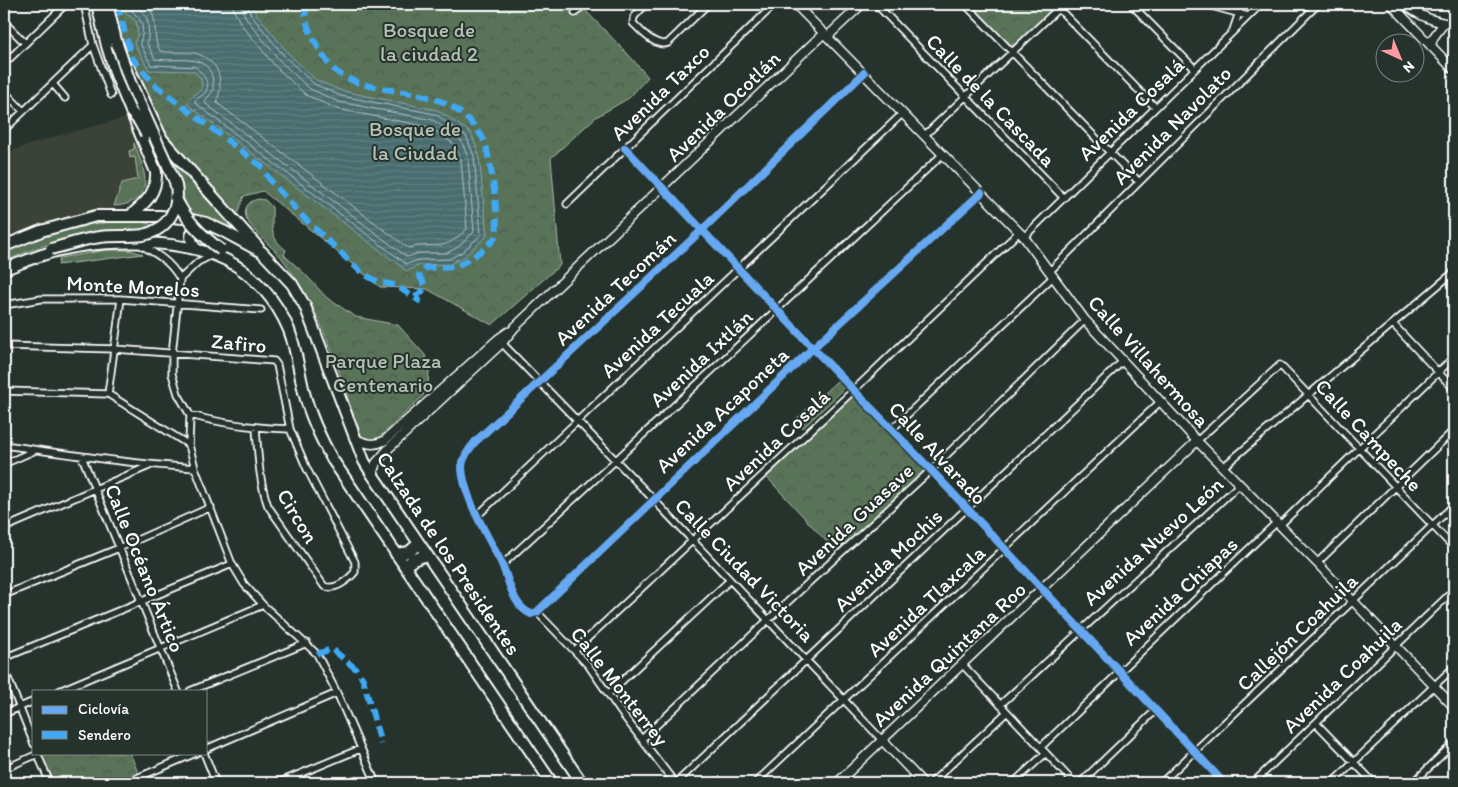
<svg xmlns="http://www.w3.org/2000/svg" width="1458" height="787" font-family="Itim,sans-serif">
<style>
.built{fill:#3b4339}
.grass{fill:url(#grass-tufts);stroke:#acb9ac}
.forest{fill:url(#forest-crowns);stroke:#acb9ac}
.water{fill:url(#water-rules);stroke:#91a7a8}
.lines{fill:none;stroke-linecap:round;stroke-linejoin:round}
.shore{stroke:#b6c4c5;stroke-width:1}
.street-casing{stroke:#fff;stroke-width:9}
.secondary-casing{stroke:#fff;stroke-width:11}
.highway-casing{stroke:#fff;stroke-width:14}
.street{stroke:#26332d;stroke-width:5.5}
.secondary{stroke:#26332d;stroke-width:8}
.highway{stroke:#26332d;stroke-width:10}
.highway-bridge-casing{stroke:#fff;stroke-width:14;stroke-linecap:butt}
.highway-bridge{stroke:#26332d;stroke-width:10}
.quiet{stroke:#3fa9f5;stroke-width:6;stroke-dasharray:12 6;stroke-linecap:butt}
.cycleway-casing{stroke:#26332d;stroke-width:11}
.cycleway{stroke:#66a8f1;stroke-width:8}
.labels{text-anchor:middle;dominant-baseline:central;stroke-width:4;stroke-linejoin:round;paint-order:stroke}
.park-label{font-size:21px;fill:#b4c0b4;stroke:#26332d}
.street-label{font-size:21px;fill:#fff;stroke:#26332d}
</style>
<defs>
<pattern id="grass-tufts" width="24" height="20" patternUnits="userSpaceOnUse" patternTransform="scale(1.25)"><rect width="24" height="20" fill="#597359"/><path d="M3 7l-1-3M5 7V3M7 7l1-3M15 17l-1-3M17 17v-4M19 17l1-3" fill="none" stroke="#515a51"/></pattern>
<pattern id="forest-crowns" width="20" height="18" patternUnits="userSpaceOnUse" patternTransform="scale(1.25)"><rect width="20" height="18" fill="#597359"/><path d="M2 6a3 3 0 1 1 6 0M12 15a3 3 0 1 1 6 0" fill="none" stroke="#515a51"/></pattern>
<pattern id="water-rules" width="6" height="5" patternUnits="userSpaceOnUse" patternTransform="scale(1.25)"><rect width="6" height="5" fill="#486c6e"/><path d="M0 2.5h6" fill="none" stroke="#638284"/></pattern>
</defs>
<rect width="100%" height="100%" fill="#26332d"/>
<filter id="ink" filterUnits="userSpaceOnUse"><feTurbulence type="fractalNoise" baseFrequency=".02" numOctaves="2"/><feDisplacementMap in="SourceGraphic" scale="10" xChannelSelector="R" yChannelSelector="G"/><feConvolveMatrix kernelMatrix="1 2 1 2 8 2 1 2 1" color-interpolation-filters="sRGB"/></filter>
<g filter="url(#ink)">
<path class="built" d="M126,118L146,165L147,187L130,206L103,209L4,249V153L60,135Z"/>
<path class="grass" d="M134,143C145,171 158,202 114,206L122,183L138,179L135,157L130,158L129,151L134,149Z
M166,155L233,228L190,213Z
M123,221H140L159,227L161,232L158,235C121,231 79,235 43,246C30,250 17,256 4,262V252L44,235L91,224Z
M107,250H129L143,254L58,265L60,258Z"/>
<path class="forest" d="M113,4H579L626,52L648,77L629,98L596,117L551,158L560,265L492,325L427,289L380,287L263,191L244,196L237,215L163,136L131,79Z
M965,4H1060L1012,51Z
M259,199L265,200L272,207C273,227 268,236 286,250L284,255L305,274L327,298L356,317L398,325L425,355L429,371L428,385L423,396L377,440L367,441L360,437C343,384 328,329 298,282C293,274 287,265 281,257C273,248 249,228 246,217C243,207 250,200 259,199Z
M838,380L845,388L803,428L795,420Z
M852,388L929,469L837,553L763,473Z
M40,753H130L139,775L119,783H50Z"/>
<path class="water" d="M126,4H251L255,12L289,54L316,80L342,91L437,110L471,133L479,155L487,236L465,256L450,264L420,265L407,271L187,104L191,97L202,89L201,78L193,71L149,70L134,43L138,34L136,21L125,13Z"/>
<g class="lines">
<path class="shore" d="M131,4V10C143,21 145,27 140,43L151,65L196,67C202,73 212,84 205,93C203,95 198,98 195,100V103L406,264L419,260L449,259L462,252L481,235L474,156L466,136L435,114L341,96L314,84L285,57L251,15L247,4
M137,4C138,10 141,9 144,14C150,21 149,35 147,43L155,59C180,63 216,49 213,91L205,101L206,104L407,257L419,253H447L458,247L474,232L468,158L461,140L433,120L339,102L310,89L280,61L246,18L242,9L241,4
M145,4C162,19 150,35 160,51C180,55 194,46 212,63C219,69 220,79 220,88C220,94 217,98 217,103L408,248C412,248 415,246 419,246C446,244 445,249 467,229L461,160L455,145L430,127L337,109L306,95L275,66L241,24L234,11L233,4"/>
<g class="street-casing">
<path id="street" d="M84,4L93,45L111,95
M646,4L634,17L633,23C641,31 656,48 668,43L708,4
M876,4L1063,197
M965,4L1138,181
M1131,4L1195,69
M1204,4L1248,16
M1058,8L1155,107
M575,13L584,4
M4,22L25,43
M1233,30L1242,4
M4,64L66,4
M864,73L703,229L475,442C469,449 463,457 462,466C462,494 488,537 501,562C509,579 512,606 531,614L537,612L813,348L981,193
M53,84L65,98
M4,91L23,111
M4,130L93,45
M925,135L1063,4
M625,148L813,348L931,470L1224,783
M567,204L775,4
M1024,237L1261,4
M141,245C157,254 171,262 180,279
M212,255L198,262L180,279L172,354V374L178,394L190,415L189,445L195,468L232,564L244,584L263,605L317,654L337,693L376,783
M1050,271L1318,4
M4,305L41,299H121L261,310
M1393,324L1454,389
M500,341L654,500L882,740
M4,346L115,349L274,361L277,365L290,429L307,469L355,562V572C348,580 335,591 324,586L268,506C259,481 258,454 256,428
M4,391L108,394L189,445
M108,394L121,299
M190,415C223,424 255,428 290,429
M892,429L1054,276
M1197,441L1280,365L1454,548
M4,445C67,454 130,464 195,468
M82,457L178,691
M4,464L36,450
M1223,467L1454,272
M477,516L903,113
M1280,525L1454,357
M4,528L149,466
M1317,563L1454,430
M502,565L615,461L943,154
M4,595L119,548L211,507
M537,612L588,665L620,711L675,783
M575,650L854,390L1019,232
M4,658L232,564
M962,664L1074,783
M4,668L34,744
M59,691L263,605
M190,691L307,643
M609,693L730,580
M1000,705L1240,484
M4,714L34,701
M1316,723L1374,783
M642,739L768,620L931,470L1085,320
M1041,747L1277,522
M206,749L337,693
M37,753L50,783
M204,753L216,783
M4,769L40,753
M125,783L196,753
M278,783L360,749
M676,783L1123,361
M755,783L1161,401
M931,783L1007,712
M1013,783L1046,753
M1080,783L1156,710
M1161,783L1454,505
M1253,783L1454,590
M1332,783L1454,667
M1413,783L1454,743"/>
</g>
<g class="secondary-casing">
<path id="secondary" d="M795,4L1024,237L1085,320L1197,441L1317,563L1454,707
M1391,4L1454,70
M1405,4C1418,16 1437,23 1454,24
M828,36L862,4
M1431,46L1433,38L1444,23
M356,439C366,444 374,446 384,441L498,339L508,332
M372,474L376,463L389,448L502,343L515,327L824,33
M882,740L923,783
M837,783L1197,441"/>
</g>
<g class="highway-casing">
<path id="highway" d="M97,4L107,46L116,75L156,172C157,194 145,203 130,216
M107,4L116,41L120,50
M129,68L162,139L258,247
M4,246L41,231L96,216H160L183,218L206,223L223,231L262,252L292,284L305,306L364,461L372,474L582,783
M196,249C188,239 190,229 202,225
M4,269C16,265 27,260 39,256C90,239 177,236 226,260C254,274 277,301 289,330C297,351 299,374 305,396C311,418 321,439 332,459L552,783
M396,554L409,552L418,544
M405,566L413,560L426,555"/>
</g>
<use href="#street" class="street"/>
<use href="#secondary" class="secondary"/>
<use href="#highway" class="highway"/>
<g class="highway-bridge-casing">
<path id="highway-bridge" d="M131,112L139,121L146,134
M175,197C186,220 201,235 221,250
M51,249C67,245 83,239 100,237C114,235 129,237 143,235C168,230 182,206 175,182L130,82L117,44"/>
</g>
<use href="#highway-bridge" class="highway-bridge"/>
<path class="quiet" d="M117,4L132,58L156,86L261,166L272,183L304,218L362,273L378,282L395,285L421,302
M306,4C306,9 305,14 306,19C307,30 325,61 333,69C363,95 414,86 449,105C463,113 479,128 485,143C490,156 501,225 495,237C491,246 465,263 456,266C447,269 434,267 425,268L419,275L426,288L414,298
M317,654L332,649L356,669L363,679L381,744"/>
<g class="cycleway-casing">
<path id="cycleway" d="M864,73L703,229L475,442C469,449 463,457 462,466C462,494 488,537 501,562C509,579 512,606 531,614L537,612L813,348L981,193
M625,148L813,348L931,470L1224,783"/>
</g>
<use href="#cycleway" class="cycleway"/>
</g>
</g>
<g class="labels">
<g class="park-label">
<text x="429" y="29">Bosque de<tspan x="429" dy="24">la ciudad 2</tspan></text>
<text x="415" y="128">Bosque de<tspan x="415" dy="24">la Ciudad</tspan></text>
<text x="383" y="360">Parque Plaza<tspan x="383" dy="24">Centenario</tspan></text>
</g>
<g class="street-label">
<text transform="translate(660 92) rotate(-44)">Avenida Taxco</text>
<text transform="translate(991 100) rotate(46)">Calle de la Cascada</text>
<text transform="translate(723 106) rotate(-44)">Avenida Ocotlán</text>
<text transform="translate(1131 109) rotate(-44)">Avenida Cosalá</text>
<text transform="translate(1172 125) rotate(-45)">Avenida Navolato</text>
<text transform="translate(133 286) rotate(3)">Monte Morelos</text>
<text transform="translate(615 288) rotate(-43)">Avenida Tecomán</text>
<text transform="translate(657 324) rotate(-43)">Avenida Tecuala</text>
<text transform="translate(239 343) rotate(5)">Zafiro</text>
<text transform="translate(701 358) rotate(-43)">Avenida Ixtlán</text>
<text transform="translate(1149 361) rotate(48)">Calle Villahermosa</text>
<text transform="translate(722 410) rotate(-43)">Avenida Acaponeta</text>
<text transform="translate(1369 435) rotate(47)">Calle Campeche</text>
<text transform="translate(776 440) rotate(-43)">Avenida Cosalá</text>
<text transform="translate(938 453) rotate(47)">Calle Alvarado</text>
<text transform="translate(298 516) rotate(59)">Circon</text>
<text transform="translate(854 519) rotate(-43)">Avenida Guasave</text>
<text transform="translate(1153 541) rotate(-42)">Avenida Nuevo León</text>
<text transform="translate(449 553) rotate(56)">Calzada de los Presidentes</text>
<text transform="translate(888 560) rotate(-43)">Avenida Mochis</text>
<text transform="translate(145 568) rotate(68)">Calle Océano Ártico</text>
<text transform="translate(745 570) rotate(46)">Calle Ciudad Victoria</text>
<text transform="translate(1180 591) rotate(-43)">Avenida Chiapas</text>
<text transform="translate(926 601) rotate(-43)">Avenida Tlaxcala</text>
<text transform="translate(1297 632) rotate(-44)">Callejón Coahuila</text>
<text transform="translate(949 654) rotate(-43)">Avenida Quintana Roo</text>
<text transform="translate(1342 675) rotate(-44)">Avenida Coahuila</text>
<text transform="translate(620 686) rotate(52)">Calle Monterrey</text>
</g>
</g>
<rect width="1458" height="787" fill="none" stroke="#26332d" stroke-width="20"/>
<rect x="10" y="10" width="1438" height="767" fill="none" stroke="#fff" stroke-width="2" filter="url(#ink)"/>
<rect x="32" y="690" width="175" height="65" fill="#26332d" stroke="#7d8581"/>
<rect x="42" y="706" width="25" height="8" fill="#66a8f1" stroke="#7d8581"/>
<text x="78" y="714" font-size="15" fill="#ffffff">Ciclovía</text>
<rect x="42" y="731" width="25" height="8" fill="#3fa9f5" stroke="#7d8581"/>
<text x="78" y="740" font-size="15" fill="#ffffff">Sendero</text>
<g transform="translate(1400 58) rotate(136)"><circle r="24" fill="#26332d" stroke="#7d8581"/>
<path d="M0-4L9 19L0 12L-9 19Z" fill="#ff9aa2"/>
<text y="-8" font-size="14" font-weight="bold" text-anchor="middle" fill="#ffffff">N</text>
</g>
</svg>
